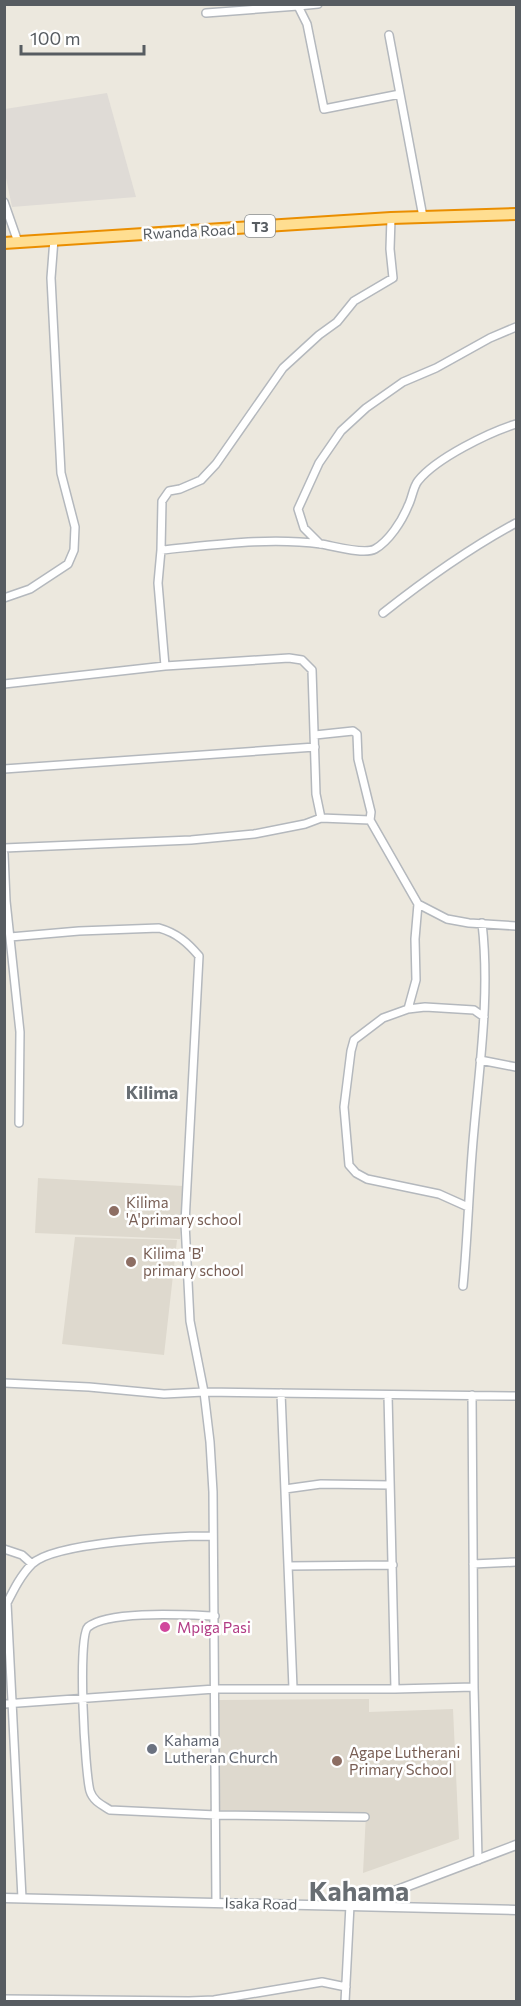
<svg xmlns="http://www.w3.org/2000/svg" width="521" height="2006" font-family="Commissioner,sans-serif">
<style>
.industrial{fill:#dfdbd6}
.education{fill:#ded9ce}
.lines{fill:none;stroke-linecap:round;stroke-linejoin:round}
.minor-casing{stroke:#b4b8bd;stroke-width:10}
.tertiary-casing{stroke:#b4b8bd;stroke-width:11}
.trunk-casing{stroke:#ea8e00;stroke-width:14}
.minor{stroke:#fff;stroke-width:7}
.tertiary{stroke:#fff;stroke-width:8}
.trunk{stroke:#ffde91;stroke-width:10}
.education-dot{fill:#8d6e63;stroke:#fff;stroke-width:2}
.hotel-dot{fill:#d1479c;stroke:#fff;stroke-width:2}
.worship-dot{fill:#6b7280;stroke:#fff;stroke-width:2}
.labels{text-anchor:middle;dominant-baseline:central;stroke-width:5;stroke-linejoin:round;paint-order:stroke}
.shield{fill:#fff;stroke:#898d90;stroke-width:1.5}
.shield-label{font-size:14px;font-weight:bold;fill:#575c61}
.street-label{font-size:15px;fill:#575c61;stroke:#fff}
.education-label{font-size:15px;fill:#785e54;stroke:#fff;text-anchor:start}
.hotel-label{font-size:15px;fill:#b23c85;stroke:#fff;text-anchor:start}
.worship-label{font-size:15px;fill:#5b616d;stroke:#fff;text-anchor:start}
.quarter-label{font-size:18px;font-weight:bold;fill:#686e73;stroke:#fff}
.town-label{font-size:27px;font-weight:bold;fill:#686e73;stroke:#fff}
</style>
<rect width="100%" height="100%" fill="#ece8de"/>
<path class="industrial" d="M107,93L136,197L12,207L5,173V109Z"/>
<path class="education" d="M38,1178L183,1186L180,1239L35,1233Z
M75,1237L177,1240L164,1355L62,1344Z
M369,1699V1712L453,1709L459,1839L363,1873L366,1813L217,1810L219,1700Z"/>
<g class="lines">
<g class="minor-casing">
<path id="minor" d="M298,6L318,4
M206,13L298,6L307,24L324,109L400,94
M389,35L423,217
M4,202L18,242
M320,544L304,528L298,509L319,463L341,431L366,408L403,382L436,368L490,338L516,327
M161,550C214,545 268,537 321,544C334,546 364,555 375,549C389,541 402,521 408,506C412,499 413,487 418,481C436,458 490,432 516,424
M4,598L30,589L68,564L74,550L75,527L61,473L51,278L54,239
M383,613C426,579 468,549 516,523
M165,666L158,583L161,550L162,501L169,491L180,489L201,480L216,464L283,368L319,335L337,322L354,301L393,278L390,249L391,218
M4,684L165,666L289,658L302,660L312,670L316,794L321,818
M315,735L353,731L357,734L358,759L371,812L370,820L418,904L447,919L469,923L516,926
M4,769L315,747
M4,848L191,840L254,834L305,824L321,818L370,820
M4,854L6,901H4
M6,901L20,1032L19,1123
M10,937L79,931L159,928C177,933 188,943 199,956L185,1223L190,1321L204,1392L210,1442L213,1492L216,1903
M408,1009L416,980L415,939L418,904
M480,1060L516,1067
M468,1207L439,1194L367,1179L356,1173L349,1165L344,1107L351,1051L354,1040L383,1018L408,1009L425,1007L474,1010L484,1017
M463,1286C468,1234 469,1182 474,1130C480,1061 490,993 482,923
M4,1383L89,1387L164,1394L204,1392L516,1396
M281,1393L293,1688
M388,1395L395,1689
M472,1395L474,1687L478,1860
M285,1489L321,1484L390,1485
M4,1549L22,1555L32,1564
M473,1564L516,1562
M288,1566L393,1565
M215,1616C187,1615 109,1610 88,1627C77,1637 85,1773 90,1791C93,1801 102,1805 110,1810L216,1815L365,1817
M4,1704L215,1689H395L474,1687
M22,1898L7,1603C14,1589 21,1575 32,1564C54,1542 178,1536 212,1536
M4,1999L189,2001L214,2000L322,1982L346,1987
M345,2002L350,1905"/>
</g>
<g class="tertiary-casing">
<path id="tertiary" d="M4,1898L516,1910
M363,1903L516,1845"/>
</g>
<g class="trunk-casing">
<path id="trunk" d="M4,243L391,218L516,214"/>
</g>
<use href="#minor" class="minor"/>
<use href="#tertiary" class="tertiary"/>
<use href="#trunk" class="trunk"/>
</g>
<g class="education-dot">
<circle cx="114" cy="1211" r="6"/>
<circle cx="131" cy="1262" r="6"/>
<circle cx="337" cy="1761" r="6"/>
</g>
<circle class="hotel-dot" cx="165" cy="1627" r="6"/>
<circle class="worship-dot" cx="152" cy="1749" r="6"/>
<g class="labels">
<rect class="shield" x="245" y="215" width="30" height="22" rx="4.5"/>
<g class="shield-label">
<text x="260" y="226">T3</text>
</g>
<g class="street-label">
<text transform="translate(189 231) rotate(-3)">Rwanda Road</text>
<text transform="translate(261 1903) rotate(1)">Isaka Road</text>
</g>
<g class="education-label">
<text x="126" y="1202">Kilima<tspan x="126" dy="17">'A'primary school</tspan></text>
<text x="143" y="1253">Kilima 'B'<tspan x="143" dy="17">primary school</tspan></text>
<text x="349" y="1752">Agape Lutherani<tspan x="349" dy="17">Primary School</tspan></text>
</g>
<g class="hotel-label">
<text x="177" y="1627">Mpiga Pasi</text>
</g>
<g class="worship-label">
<text x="164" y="1740">Kahama<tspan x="164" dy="17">Lutheran Church</tspan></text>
</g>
<g class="quarter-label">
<text x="152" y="1092">Kilima</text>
</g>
<g class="town-label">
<text x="359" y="1890">Kahama</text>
</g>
</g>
<rect width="521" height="2006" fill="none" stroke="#575c61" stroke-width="12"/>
<path d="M21 45v9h123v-9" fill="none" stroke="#575c61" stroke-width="3"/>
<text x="30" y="45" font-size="18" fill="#575c61" stroke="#ffffff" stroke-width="4.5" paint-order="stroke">100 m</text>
</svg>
